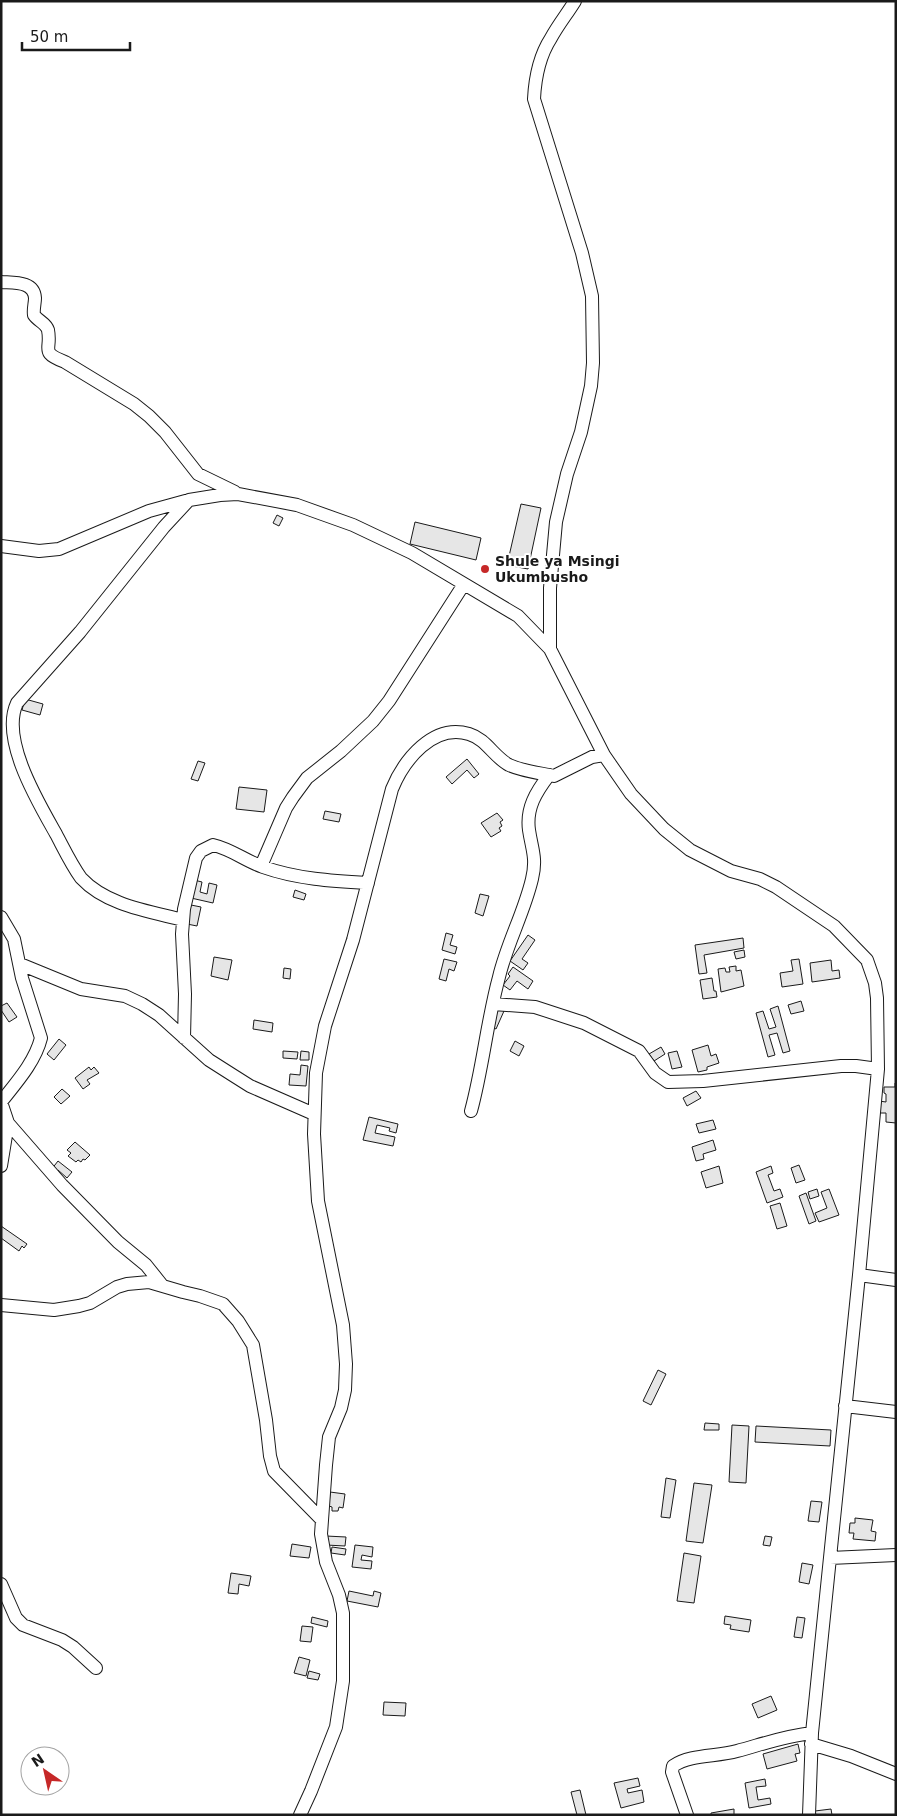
<svg xmlns="http://www.w3.org/2000/svg" width="897" height="1816" font-family="'DejaVu Sans',sans-serif">
<style>
.building{fill:#e6e6e6;stroke:#1a1a1a}
.lines{fill:none;stroke-linecap:round;stroke-linejoin:round}
.minor-casing{stroke:#1a1a1a;stroke-width:14}
.minor{stroke:#fff;stroke-width:12}
.poi-dot{fill:#c62828;stroke:#fff;stroke-width:2}
.labels{text-anchor:middle;dominant-baseline:central;stroke-width:4;stroke-linejoin:round;paint-order:stroke}
.poi-label{font-size:14px;font-weight:bold;fill:#1a1a1a;stroke:#fff;text-anchor:start}
</style>
<rect width="100%" height="100%" fill="#fff"/>
<path class="building" d="M521,504L541,508L528,569L507,565Z
M277,515L283,518L279,526L273,523Z
M415,522L481,538L476,560L410,544Z
M25,699L43,704L40,715L22,710Z
M467,759L479,774L474,778L467,770L452,784L446,777Z
M198,761L205,763L198,781L191,779Z
M239,787L267,790L264,812L236,809Z
M325,811L341,814L339,822L323,819Z
M497,813L503,820L500,822L502,826L499,828L501,831L491,837L481,823Z
M194,880L202,882L200,892L207,894L209,883L217,885L213,903L191,898Z
M295,890L306,894L304,900L293,897Z
M480,894L489,896L483,916L475,913Z
M191,905L201,907L197,926L187,924Z
M446,933L453,935L450,945L457,947L455,954L442,950Z
M528,935L535,940L522,959L528,963L523,970L510,961Z
M743,938L744,948L704,955L707,973L699,974L695,945Z
M744,950L745,957L736,959L734,952Z
M214,957L232,960L228,980L211,976Z
M444,959L457,962L454,971L449,969L446,981L439,979Z
M799,959L803,984L782,987L780,973L793,971L791,960Z
M831,960L832,971L839,970L840,978L812,982L810,963Z
M736,966V971L741,970L744,986L721,992L718,969L725,968L726,972H730L729,967Z
M513,967L533,981L528,989L517,981L510,990L503,985L510,976L508,974Z
M284,968L291,969L290,979L283,978Z
M712,978L714,991H716L717,997L703,999L700,980Z
M801,1001L804,1011L791,1014L788,1005Z
M7,1003L17,1017L9,1022L1,1010V1006Z
M778,1006L790,1051L783,1053L777,1033L769,1035L775,1055L768,1057L756,1013L763,1011L769,1029L776,1027L770,1009Z
M498,1009L504,1011L496,1029L490,1026Z
M254,1020L273,1023L272,1032L253,1029Z
M59,1039L66,1045L54,1060L47,1054Z
M515,1041L524,1046L519,1056L510,1051Z
M708,1045L711,1056L716,1054L719,1063L707,1067V1070L698,1072L692,1050Z
M661,1047L665,1054L654,1061L649,1054Z
M283,1051L298,1052L297,1059L283,1058Z
M301,1051L309,1052V1060H300Z
M677,1051L682,1067L672,1069L668,1053Z
M301,1065L308,1066L306,1086L289,1085L290,1074L300,1075Z
M89,1067L91,1070L94,1067L99,1073L87,1080L90,1084L83,1089L75,1078Z
M895,1083H896V1123L886,1122V1113H879V1101L886,1102V1094L884,1093V1087H895Z
M62,1089L70,1096L61,1104L54,1097Z
M696,1091L701,1098L687,1106L683,1098Z
M369,1117L398,1124L396,1133L389,1131L390,1128L377,1125L375,1133L395,1137L393,1146L363,1140Z
M713,1120L716,1129L699,1133L696,1124Z
M713,1140L716,1150L703,1154L704,1159L696,1161L692,1147Z
M75,1142L90,1155L85,1160L83,1159L81,1162L78,1160L76,1162L68,1156L71,1153L67,1150Z
M58,1161L72,1172L67,1178L58,1170L55,1174L51,1170Z
M799,1165L805,1180L796,1183L791,1168Z
M719,1166L723,1183L706,1188L701,1172Z
M771,1166L773,1173L768,1175L774,1191L780,1189L783,1197L767,1203L756,1172Z
M817,1189L819,1196L810,1199L808,1192Z
M829,1189L839,1215L819,1222L815,1213L827,1208L821,1192Z
M806,1193L816,1221L809,1224L799,1196Z
M780,1203L787,1226L777,1229L770,1206Z
M1,1226L27,1244L24,1248L22,1246L19,1251L1,1238Z
M658,1370L666,1374L651,1405L643,1401Z
M705,1423L719,1424V1430H704Z
M732,1425L749,1426L746,1483L729,1482Z
M756,1426L831,1430L830,1446L755,1442Z
M666,1478L676,1480L670,1518L661,1517Z
M694,1483L712,1485L703,1543L686,1541Z
M330,1492L345,1494L343,1508L339,1507L338,1511H332V1507L329,1506Z
M811,1501L822,1502L819,1522L808,1521Z
M855,1518L873,1520L871,1531L876,1532L875,1541L853,1539L854,1533H849L850,1523H855Z
M326,1536L346,1537L345,1546L326,1545Z
M765,1536L772,1537L770,1546L763,1545Z
M292,1544L311,1547L309,1558L290,1556Z
M355,1545L373,1547L372,1557L362,1555L361,1560L372,1561L371,1569L352,1567Z
M332,1547L346,1549L345,1555L331,1553Z
M684,1553L701,1556L694,1603L677,1601Z
M802,1563L813,1565L809,1584L799,1582Z
M231,1573L251,1576L249,1586L239,1584L238,1594L228,1593Z
M349,1591L373,1596L374,1591L381,1593L378,1607L347,1601Z
M725,1616L751,1620L749,1632L730,1629L731,1625L724,1624Z
M312,1617L328,1621L327,1627L311,1623Z
M797,1617L805,1618L802,1638L794,1637Z
M302,1626L313,1627L311,1642L300,1641Z
M299,1657L310,1660L306,1676L294,1673Z
M309,1671L320,1674L318,1680L307,1678Z
M771,1696L777,1710L758,1718L752,1704Z
M384,1702L406,1703L405,1716L383,1715Z
M798,1744L800,1753L795,1754L797,1761L767,1769L763,1754Z
M638,1778L640,1786L627,1789L628,1793L642,1790L644,1802L621,1808L614,1783Z
M765,1779L766,1786L756,1787L758,1800L770,1798L771,1804L749,1808L745,1783Z
M580,1790L586,1815H577L571,1792Z
M734,1809V1815H711V1813Z
M831,1809L832,1815H816L815,1811Z"/>
<g class="lines">
<g class="minor-casing">
<path id="minor" d="M1,282C14,283 34,281 35,298C35,304 33,309 34,315C38,321 46,323 48,330C52,350 39,352 65,362L134,404L149,416L165,432L198,474L235,492
M1,546L39,551L59,549L149,511L189,500L220,495L238,494L297,505L353,525L412,553L518,616L550,649L604,755L631,794L664,829L690,850L731,871L760,879L776,887L834,926L867,960L875,983L877,998L878,1069L859,1275L812,1733L809,1815
M550,649V588L556,522L567,474L581,432L591,386L593,363L592,296L582,253L534,99C535,79 540,55 551,38C558,25 567,14 575,1
M261,866L286,808L293,797L307,778L341,751L373,721L389,701L464,584
M1,917L14,939L22,978L41,1038C35,1062 16,1083 1,1102
M183,920C148,911 106,905 81,878C71,864 64,849 56,834C38,802 0,739 17,703L80,632L164,527L189,500
M20,964L81,989L125,996L142,1004L159,1015L209,1060L231,1074L250,1086L314,1114
M493,1004L535,1007L584,1023L639,1051L655,1073L668,1082L703,1081L841,1066H856L878,1069
M184,1038L185,994L182,934L184,909L196,858L201,851L213,845C231,849 246,861 263,867C297,879 332,881 368,883
M1,1102L8,1123L62,1185L118,1242L146,1265L162,1285
M471,1111C483,1067 487,1021 499,977C507,943 524,913 532,879C537,858 532,850 529,830C526,808 536,792 549,775
M1,1166L8,1123
M859,1275L896,1280
M1,1305L54,1310L79,1306L90,1303L117,1287L127,1284L149,1282L183,1292L200,1296L223,1304L238,1321L253,1345L266,1420L270,1456L274,1471L322,1520
M845,1406L896,1412
M830,1558L896,1555
M1,1584L16,1618L23,1625L62,1640L73,1647L96,1668
M811,1744L851,1756L896,1774
M300,1815L311,1791L336,1727L343,1681V1613L339,1595L326,1562L321,1534L326,1465L329,1437L341,1408L345,1390L346,1364L343,1325L318,1201L314,1134L316,1073L325,1026L353,940L392,789C404,760 433,723 469,734C486,739 494,757 509,765C522,771 540,773 554,776L592,757L604,755
M687,1815L672,1772L673,1766C691,1754 716,1757 737,1751C763,1744 785,1736 812,1733"/>
</g>
<use href="#minor" class="minor"/>
</g>
<circle class="poi-dot" cx="485" cy="569" r="5"/>
<g class="labels">
<g class="poi-label">
<text x="495" y="561">Shule ya Msingi<tspan x="495" dy="16">Ukumbusho</tspan></text>
</g>
</g>
<rect width="897" height="1816" fill="none" stroke="#1a1a1a" stroke-width="5"/>
<g transform="translate(45 1771) rotate(326)"><circle r="24" fill="#ffffff" stroke="#a3a3a3"/>
<path d="M0-4L9 19L0 12L-9 19Z" fill="#c62828"/>
<text y="-8" font-size="14" font-weight="bold" text-anchor="middle" fill="#1a1a1a">N</text>
</g>
<path d="M22 42v8h108v-8" fill="none" stroke="#1a1a1a" stroke-width="2.5"/>
<text x="30" y="42" font-size="15" fill="#1a1a1a" stroke="#ffffff" stroke-width="4" paint-order="stroke">50 m</text>
</svg>
